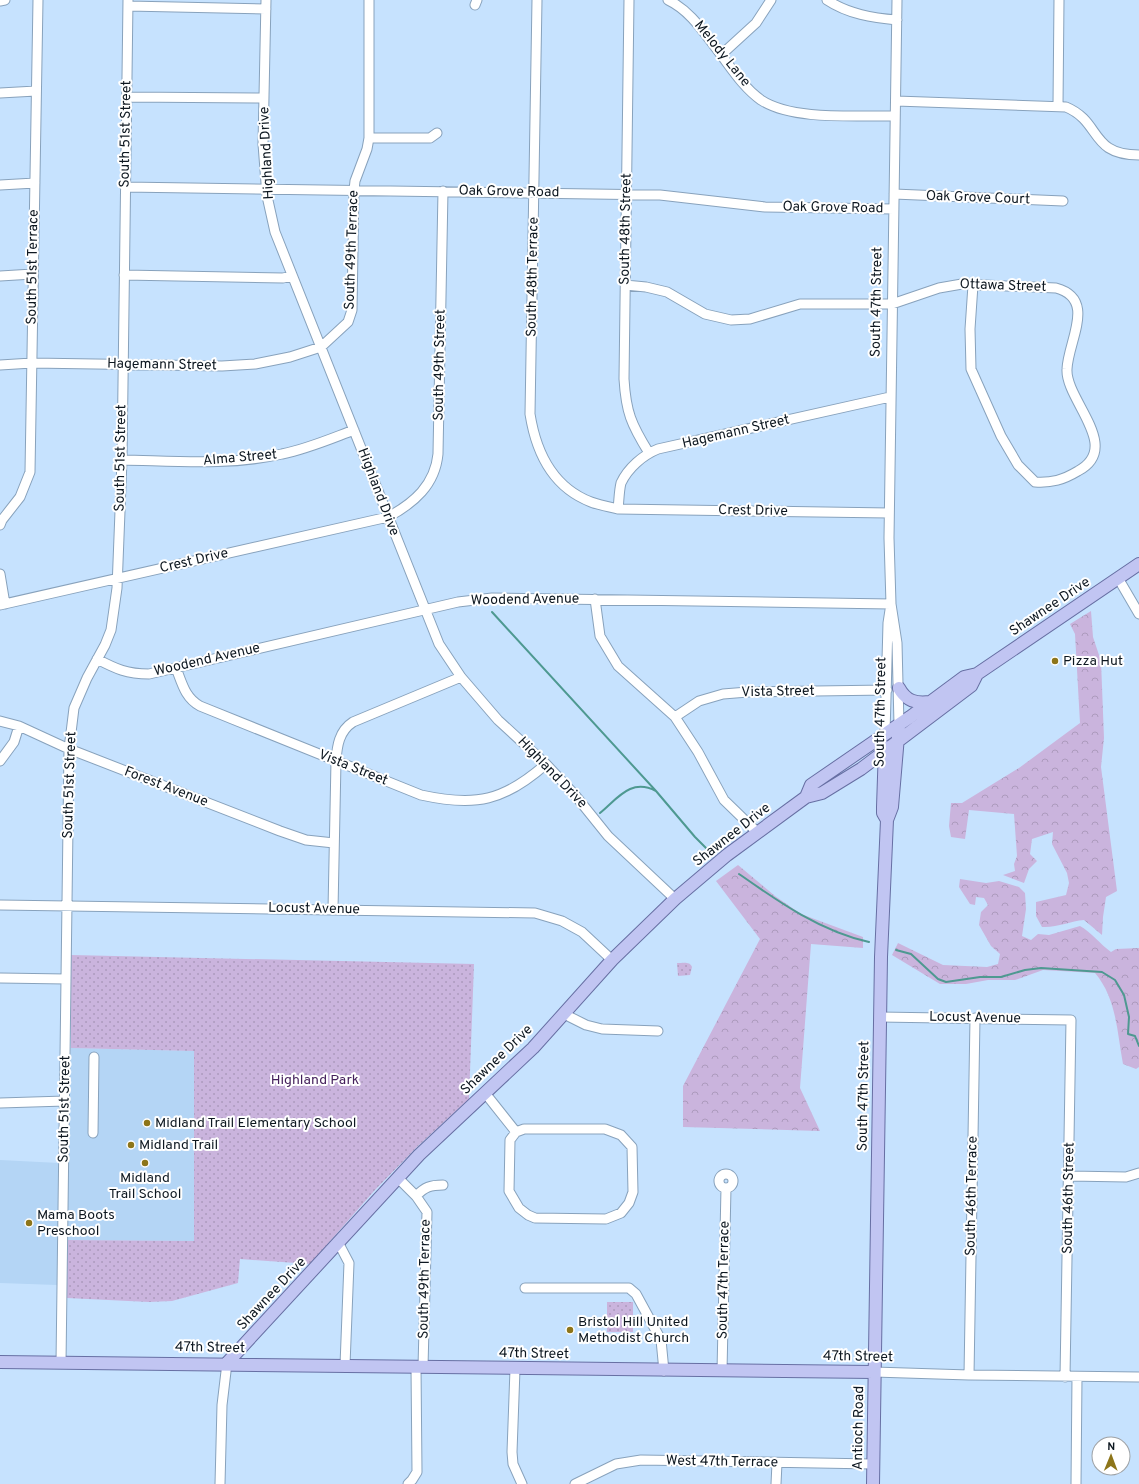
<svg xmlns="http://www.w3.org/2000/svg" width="1139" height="1484" font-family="Overpass,sans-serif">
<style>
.built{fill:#b4d5f5}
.forest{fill:url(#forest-crowns)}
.park{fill:url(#park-dots)}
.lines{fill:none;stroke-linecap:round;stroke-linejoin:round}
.stream{stroke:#4e9991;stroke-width:2}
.minor-casing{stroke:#88a2bc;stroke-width:11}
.major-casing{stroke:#676fa3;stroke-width:14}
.minor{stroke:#fff;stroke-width:9}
.major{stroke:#c1c5f2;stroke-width:12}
.poi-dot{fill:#8d7519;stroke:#fff;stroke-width:1.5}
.labels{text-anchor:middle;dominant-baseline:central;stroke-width:4;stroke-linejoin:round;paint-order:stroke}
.street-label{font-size:14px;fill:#0d1720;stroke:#fff}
.poi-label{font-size:14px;fill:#0d1720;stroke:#fff;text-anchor:start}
.park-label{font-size:14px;fill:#44205b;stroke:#fff}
</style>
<defs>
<pattern id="forest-crowns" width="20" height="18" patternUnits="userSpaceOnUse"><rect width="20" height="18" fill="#cab4dd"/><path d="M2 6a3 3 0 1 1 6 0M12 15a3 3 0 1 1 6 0" fill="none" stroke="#ac9abd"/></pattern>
<pattern id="park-dots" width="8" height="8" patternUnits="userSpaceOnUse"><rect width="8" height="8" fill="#cab4dd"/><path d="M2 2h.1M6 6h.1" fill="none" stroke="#ac9abd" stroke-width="1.8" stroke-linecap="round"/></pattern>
</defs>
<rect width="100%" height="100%" fill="#c6e2fe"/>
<path class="built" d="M71,1048L194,1051V1241L67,1240Z
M0,1160L59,1163L57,1285L0,1283Z"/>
<path class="forest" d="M1091,611L1093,637L1101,661L1104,738L1101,767L1117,891L1106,897L1103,917L1102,935L1084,920C1070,921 1057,928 1042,927L1036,916V902L1066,895L1069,883L1067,873L1052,844L1053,832L1032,839L1030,854L1037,861L1029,869L1024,883L1003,875L1015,871L1014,864L1017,856L1014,814L969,810L965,839L951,837L949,826L951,803H962L1019,768L1080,723L1075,634L1070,624Z
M738,865L775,896L801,914L863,937V948L811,944L800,1088L820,1131L683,1127V1086L760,939L716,881Z
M960,879L986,883L999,881L1019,887L1025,893L1026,909L1022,936L1031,940L1038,934L1049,935L1080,926C1091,932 1100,944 1111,952L1116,949L1139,948V1067L1136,1069L1123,1064C1117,1033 1117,999 1095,973L1043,970L1015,980H988L966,984H940L892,955L898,943L943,965L987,967L998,964L1000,954L991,946L979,925L981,912L988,905L984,898L976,897L975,905L970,904L959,887Z"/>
<path class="park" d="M71,955L474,964L469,1099L418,1146L375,1190L310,1264L240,1259L238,1283L172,1301L149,1302L67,1298V1240L194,1241V1051L71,1048Z
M677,963C683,963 690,961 692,967L690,975L678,976Z
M607,1302H633V1332H607Z"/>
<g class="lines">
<path class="stream" d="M492,612L656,791
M600,813C618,798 631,778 656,791L695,837L706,848
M739,874C779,902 820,931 869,942
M896,950L911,954L938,979L946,982L980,977H1001L1025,970L1041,968L1102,972L1115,980L1124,995L1129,1017L1128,1034L1135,1036L1139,1046"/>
<g class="minor-casing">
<path id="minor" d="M266,0L263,144L267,196L275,232L439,644L461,677L498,720L546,764L575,795L608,836L675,899
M537,0L530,414C536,452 552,487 591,502C599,505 609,507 618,509L889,513
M629,0L624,379C626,412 631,424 649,453
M668,0C691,11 704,33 719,52C732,69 743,87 761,100C793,121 857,115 895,116
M827,0C848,14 873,18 897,20
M897,0L889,538L891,604L897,643L899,725
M0,1L5,0
M475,5L477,0
M128,6L266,9
M721,55L756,23L771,0
M0,93L36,91
M127,97L264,98
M896,101L1066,107C1102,122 1089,155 1139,155
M1058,105L1059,0
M369,138H430L437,133
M0,185L35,183
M125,187L660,195L765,207L894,209
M894,194L1063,201
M124,275L283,278L292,276
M0,276L33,274
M625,285L646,287L667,292L705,314L731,320L750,319L800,304H892L939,288L962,284L1056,288C1097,299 1068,341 1067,369C1065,400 1123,447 1078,471C1063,480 1052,483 1035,482L1018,465L1001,436L971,369L970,329L973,285
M0,365L32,363L222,366L255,364L290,357L321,347L348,322L352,310L354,190L355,181L367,149L369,138V0
M122,460C175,461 229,466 282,454C307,449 330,439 354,430
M618,509C619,501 619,491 621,483C628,468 643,455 658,449L890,397
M0,525L2,520L20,497L30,472L38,0
M0,574L5,604
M1118,578L1139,614
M595,599L600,636L618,666L675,717L698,752L724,800L758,833
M0,605L388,517C414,503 435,485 438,454L443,191
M97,659C116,669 127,674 149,674L458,602L492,598L891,604
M176,668C182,683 185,698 200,706L421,795C476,807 504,801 546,764
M675,717L699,701L723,694L748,692L887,690
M0,721L19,726L69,749L280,831L306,840L334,843
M885,734L888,623L890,610
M0,761L14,742L19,726
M0,905L535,913L562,921L582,932L612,960
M333,910L336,761C337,746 339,731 353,722L461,677
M0,978L66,979
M564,1014L586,1025L602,1029L658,1031
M880,1017L1071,1020L1065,1377
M485,1093L516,1132L510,1140L509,1191L519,1208L528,1215L535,1218L606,1219L621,1213L629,1203L633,1192L632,1147L621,1135L605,1129H524L516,1132
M0,1103L65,1101
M93,1133L94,1057
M719 1181a7 7 0 1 1 14 0a7 7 0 1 1-14 0Z
M1070,1176L1126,1177L1139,1173
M398,1178L416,1196L427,1212L423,1367
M416,1196C425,1187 430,1185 443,1185
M339,1244L349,1263L345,1365
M525,1288H629L636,1294L661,1340L664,1371
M61,1363L69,749L74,708L87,678L105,645L111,630L117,588L122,460L128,0
M515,1369L512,1452L513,1464L522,1484
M722,1371L726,1188
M874,1372L969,1375L1139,1377
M969,1375L975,1018
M220,1484L222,1405L227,1363
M408,1484L412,1480L417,1472L416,1367
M575,1484L616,1464L641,1460L873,1464
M776,1484L777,1463
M1076,1484L1077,1377"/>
</g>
<g class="major-casing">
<path id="major" d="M899,688C906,701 916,704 930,702
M885,747L883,807V813L887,820
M806,797L811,785L910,717L964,677L977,674L1139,564
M0,1362L874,1372
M227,1363L419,1155L533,1048L612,960L675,899L727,855L806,797L822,793L861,769L971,686L977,674
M873,1484L881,957L887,820L892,807L899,725"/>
</g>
<use href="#minor" class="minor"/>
<use href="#major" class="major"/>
</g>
<g class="poi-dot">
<circle cx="1055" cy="661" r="4"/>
<circle cx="147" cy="1123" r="4"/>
<circle cx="131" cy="1145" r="4"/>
<circle cx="145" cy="1163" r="4"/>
<circle cx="29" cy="1223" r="4"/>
<circle cx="570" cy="1330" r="4"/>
</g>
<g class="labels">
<g class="street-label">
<text transform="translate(722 54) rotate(51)">Melody Lane</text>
<text transform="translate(126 134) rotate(-89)">South 51st Street</text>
<text transform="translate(267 153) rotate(-93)">Highland Drive</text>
<text transform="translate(509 192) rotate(1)">Oak Grove Road</text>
<text transform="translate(978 198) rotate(2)">Oak Grove Court</text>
<text transform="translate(833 208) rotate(1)">Oak Grove Road</text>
<text transform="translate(626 229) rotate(-89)">South 48th Street</text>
<text transform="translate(352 250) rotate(-88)">South 49th Terrace</text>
<text transform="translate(33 267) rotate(-89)">South 51st Terrace</text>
<text transform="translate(533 277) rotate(-89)">South 48th Terrace</text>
<text transform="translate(1003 286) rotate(2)">Ottawa Street</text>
<text transform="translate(877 302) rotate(-89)">South 47th Street</text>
<text transform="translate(162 365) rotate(1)">Hagemann Street</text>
<text transform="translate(440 365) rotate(-89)">South 49th Street</text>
<text transform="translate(736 432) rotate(-13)">Hagemann Street</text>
<text transform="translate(121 458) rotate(-89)">South 51st Street</text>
<text transform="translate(240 458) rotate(-5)">Alma Street</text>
<text transform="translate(378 492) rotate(69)">Highland Drive</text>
<text transform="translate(753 511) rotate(1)">Crest Drive</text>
<text transform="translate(194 561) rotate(-13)">Crest Drive</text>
<text transform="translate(525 600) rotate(-1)">Woodend Avenue</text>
<text transform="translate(1050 607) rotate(-34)">Shawnee Drive</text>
<text transform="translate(207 660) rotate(-13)">Woodend Avenue</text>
<text transform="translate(778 692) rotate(-1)">Vista Street</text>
<text transform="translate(881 712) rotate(-89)">South 47th Street</text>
<text transform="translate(353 768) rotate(22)">Vista Street</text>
<text transform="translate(552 773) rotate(46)">Highland Drive</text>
<text transform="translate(70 785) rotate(-88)">South 51st Street</text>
<text transform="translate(166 787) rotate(21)">Forest Avenue</text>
<text transform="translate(732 835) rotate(-38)">Shawnee Drive</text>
<text transform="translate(314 909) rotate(1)">Locust Avenue</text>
<text transform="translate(975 1018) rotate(1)">Locust Avenue</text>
<text transform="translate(497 1060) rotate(-44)">Shawnee Drive</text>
<text transform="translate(864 1096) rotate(-89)">South 47th Street</text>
<text transform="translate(65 1109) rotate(-89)">South 51st Street</text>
<text transform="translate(972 1196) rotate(-89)">South 46th Terrace</text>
<text transform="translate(1069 1198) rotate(-89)">South 46th Street</text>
<text transform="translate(425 1279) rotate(-89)">South 49th Terrace</text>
<text transform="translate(724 1280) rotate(-89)">South 47th Terrace</text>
<text transform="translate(272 1294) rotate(-47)">Shawnee Drive</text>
<text transform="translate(210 1348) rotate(1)">47th Street</text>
<text transform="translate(534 1354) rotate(1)">47th Street</text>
<text transform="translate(858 1357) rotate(1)">47th Street</text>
<text transform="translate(859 1428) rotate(-89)">Antioch Road</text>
<text transform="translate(722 1462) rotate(1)">West 47th Terrace</text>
</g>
<g class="poi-label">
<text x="1063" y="661">Pizza Hut</text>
<text x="155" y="1123">Midland Trail Elementary School</text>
<text x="139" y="1145">Midland Trail</text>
<text x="145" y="1178" text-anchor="middle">Midland<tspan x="145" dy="16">Trail School</tspan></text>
<text x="37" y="1215">Mama Boots<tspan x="37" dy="16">Preschool</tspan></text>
<text x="578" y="1322">Bristol Hill United<tspan x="578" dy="16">Methodist Church</tspan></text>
</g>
<g class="park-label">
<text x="315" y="1080">Highland Park</text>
</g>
</g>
<g transform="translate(1111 1456) rotate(1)"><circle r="19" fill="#ffffff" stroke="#9ea2a6"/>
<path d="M0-3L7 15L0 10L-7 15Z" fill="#8d7519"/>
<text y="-6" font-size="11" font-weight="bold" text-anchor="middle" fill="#0d1720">N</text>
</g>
</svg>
